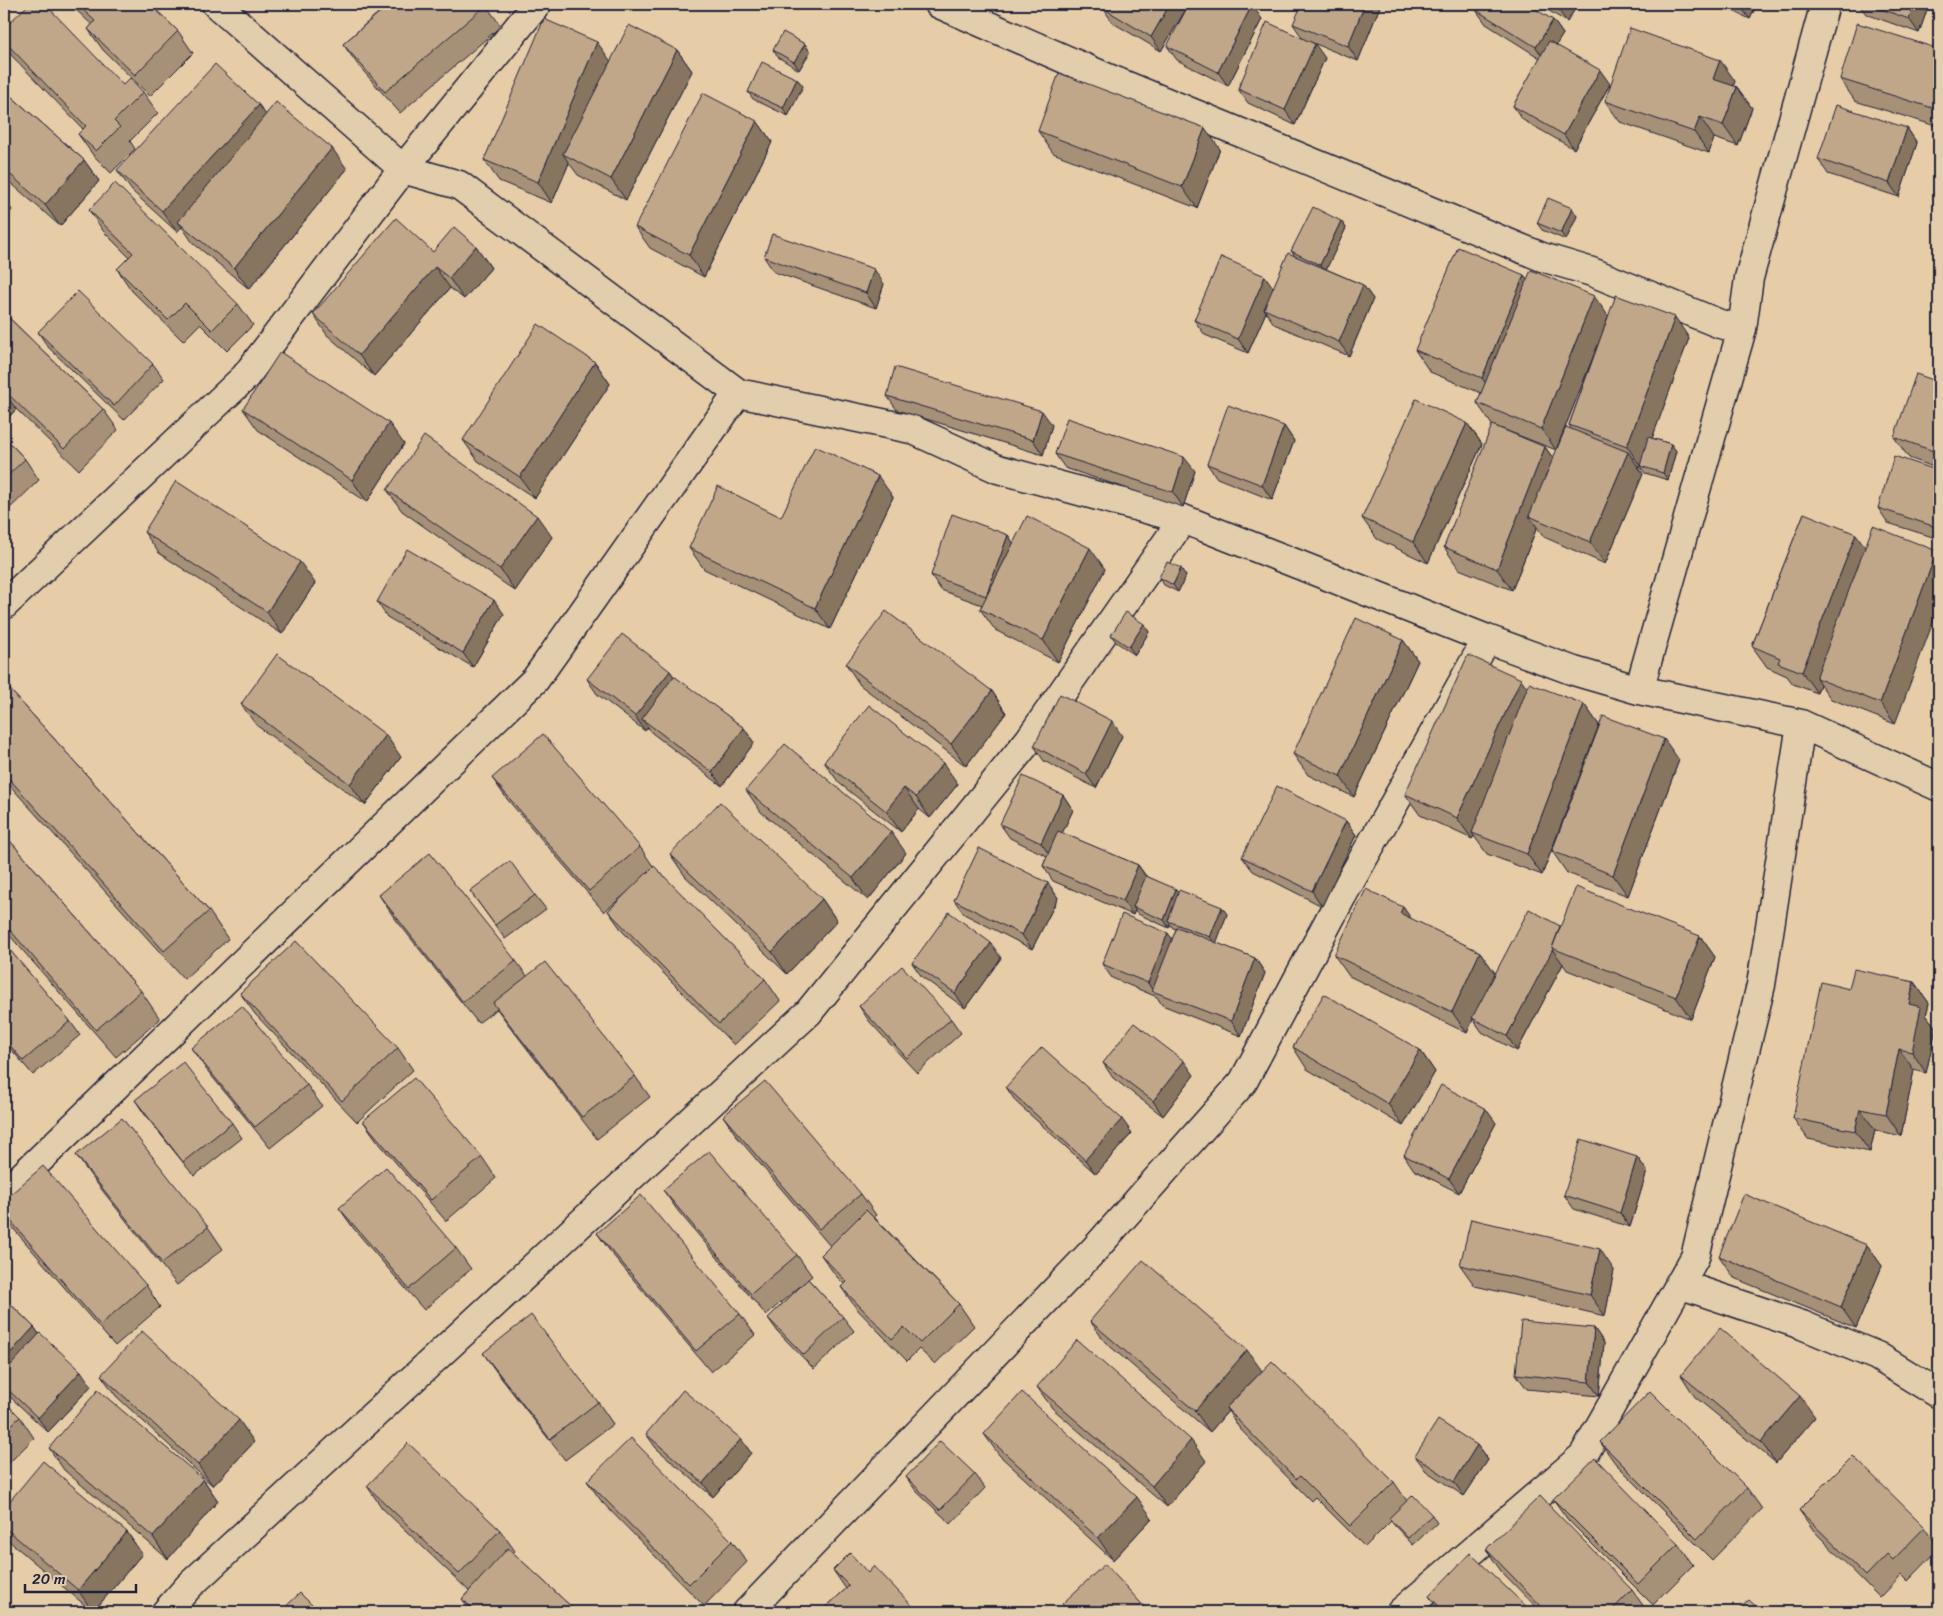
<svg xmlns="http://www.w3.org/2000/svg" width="1943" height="1616" font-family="Sriracha,sans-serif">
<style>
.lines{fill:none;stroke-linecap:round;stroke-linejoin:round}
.minor-casing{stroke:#22223b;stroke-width:31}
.minor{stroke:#e2cdac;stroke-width:28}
.wall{fill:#a69077;stroke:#22223b}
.shaded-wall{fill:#877561;stroke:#22223b}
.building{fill:#c1a78a;stroke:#22223b}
</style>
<rect width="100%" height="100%" fill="#e6cda8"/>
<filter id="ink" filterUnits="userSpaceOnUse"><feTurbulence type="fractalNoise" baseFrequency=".02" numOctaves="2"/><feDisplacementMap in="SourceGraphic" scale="10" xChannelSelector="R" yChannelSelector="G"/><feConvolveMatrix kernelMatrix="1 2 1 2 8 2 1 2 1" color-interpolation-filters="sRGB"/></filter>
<g filter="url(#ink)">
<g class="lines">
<g class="minor-casing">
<path id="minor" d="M216,4L403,169L459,185L738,393L911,429L998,469L1183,519L1487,639L1574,671L1639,690L1801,724L1939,787
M939,4L1108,78L1542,257L1592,272L1720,324L1742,329
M4,605L245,377L403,169L537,4
M1639,690L1742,329L1749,278L1825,4
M4,1194L535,680L738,393
M1679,1284L1802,1325L1877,1356L1939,1394
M166,1612L189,1586L808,1013L1029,740L1183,519
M747,1612L1094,1250L1243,1082L1342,896L1487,639
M1401,1612L1583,1456L1695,1257L1761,985L1801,724"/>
</g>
<use href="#minor" class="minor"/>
</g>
<path class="wall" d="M70,4H150L178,31L193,53L150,96L103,50L88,29L92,25Z
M386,4H485L501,26L400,113L358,65L343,44L387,5Z
M1189,4L1161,51L1113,23L1103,8Z
M1381,4L1358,61L1303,39L1293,24Z
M1538,4H1578L1567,22Z
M1718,4H1757L1750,19Z
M1858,4H1929L1919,33L1866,14Z
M1476,10L1553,20L1563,34L1556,45L1610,84L1574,149L1523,120L1513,106L1540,58L1486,24Z
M1262,19L1228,86L1177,60L1167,46Z
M4,28L123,85L143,92L158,113L130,141L135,149L111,173L93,155L78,134L83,129L12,56L4,43Z
M805,44L810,52L799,70L778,57L773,50Z
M1939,49V127L1855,101L1840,79Z
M677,50L692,71L626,200L578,175L569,163L552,203L499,181L484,160L610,61Z
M1325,58L1295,125L1248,103L1238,89Z
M797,79L803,86L788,116L753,99L748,92Z
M1735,81L1733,86L1737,87L1752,108L1738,146L1714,138L1709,153L1620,122L1605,101Z
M4,90L84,160L99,181L60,226L4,177Z
M266,114L347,169L249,289L193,243L182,227L177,232L132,191L117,170Z
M757,121L772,142L704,277L650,248L635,227Z
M1907,128L1917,143L1899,197L1828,174L1818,159Z
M1038,131L1220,149L1197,208L1053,153Z
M89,210L238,304L253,325L227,351L200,324L183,341L132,291L117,269L129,257L104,232Z
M1577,216L1566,240L1542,230L1537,223Z
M1341,221L1346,228L1326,269L1363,285L1373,299L1349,356L1274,324L1266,312L1248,353L1205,335L1194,320L1273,288L1295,256L1291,251Z
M476,246L491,268L464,299L450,288L374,376L327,335L313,314L433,252Z
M764,257L884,284L876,308L774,272Z
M1524,275L1527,279L1608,316L1689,338L1652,438L1671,444L1676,451L1668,480L1645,473L1641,468L1637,466L1643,474L1605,564L1544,537L1537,527L1512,590L1459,569L1444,547L1545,447L1553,458L1571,429L1569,425L1598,344L1556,450L1492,425L1477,403L1481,393L1430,372L1415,350Z
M4,313L103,409L118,430L79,470L16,409L4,423Z
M38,332L153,364L164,379L124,420L48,347Z
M595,362L610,384L535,498L478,461L463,440Z
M1939,382V469L1909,458L1894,437Z
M887,396L1052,425L1043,455L897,410Z
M243,409L404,444L367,502L258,430Z
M1467,423L1482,444L1428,563L1377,539L1362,518Z
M1284,426L1294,441L1272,500L1217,478L1207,464Z
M4,437L25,459L39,480L4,514Z
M1055,454L1195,471L1183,507L1065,468Z
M1939,471V539L1888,523L1878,508Z
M387,490L552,537L515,591L402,511Z
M893,497L830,629L704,569L689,548L781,517Z
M1804,513L1895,724L1831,699L1820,684L1817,693L1793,684L1787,676L1767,667L1752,646Z
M144,532L315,583L282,634L159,553Z
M1008,535L1013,543L1105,569L1058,662L995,630L980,609L982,605L941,590L931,575Z
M1186,576L1178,592L1164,585L1159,577Z
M377,602L504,614L473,667L387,617Z
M1144,624L1149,632L1135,655L1116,642L1111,635Z
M1403,640L1418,661L1354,797L1308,775L1293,754Z
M846,664L992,691L1006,713L966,766L860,685Z
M670,671L674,677L744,728L754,743L722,786L652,733L648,727L645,731L597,694L587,679Z
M4,683L209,911L228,939L184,979L4,779Z
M1527,687L1584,704L1599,725L1542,875L1487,854L1474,836L1472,839L1420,815L1405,794Z
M241,704L401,757L365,805L256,725Z
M1122,736L1096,788L1044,761L1034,746Z
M1679,760L1628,896L1567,873L1552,851Z
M824,762L958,784L930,818L919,809L901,832L839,783Z
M492,778L640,847L653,866L765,979L780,1001L734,1045L623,932L608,911L629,891L604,912L507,799Z
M746,790L906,853L868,900L761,812Z
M1063,795L1073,810L1062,833L1138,865L1146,876L1227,914L1216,943L1255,958L1265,973L1241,1036L1162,1005L1157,997L1112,978L1102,964L1173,939L1176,929L1173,928L1170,924L1169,928L1138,914L1135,910L1133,915L1053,881L1043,866L1047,856L1010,838L1000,824Z
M1346,821L1356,835L1322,906L1253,871L1242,857Z
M4,834L141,991L160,1019L116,1057L4,929Z
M670,854L822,899L837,921L787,974L685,876Z
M1048,883L1058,898L1032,949L964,914L954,900Z
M470,891L535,895L546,909L505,939Z
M379,895L516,961L527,976L635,1076L650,1097L597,1139L508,1024L497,1009L478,1023L393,916Z
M1403,907L1411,919L1480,952L1495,973L1490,984L1560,926L1700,936L1715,957L1691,1019L1567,970L1563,964L1517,1051L1482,1032L1473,1019L1467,1033L1349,976L1334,955Z
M4,944L70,1021L80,1035L33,1075L4,1041Z
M1001,958L965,1008L922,977L912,963Z
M1914,982L1929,1003L1926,1015L1936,1028L1926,1073L1914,1070L1901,1136L1875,1130L1870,1152L1808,1139L1793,1118L1849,989Z
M240,993L398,1048L413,1070L357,1122L255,1014Z
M859,1006L951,1019L961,1033L917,1073L869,1021Z
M1293,1047L1420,1050L1435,1072L1403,1126L1307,1069Z
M191,1048L307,1085L322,1106L270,1148L206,1069Z
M1103,1063L1194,1075L1163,1116L1113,1078Z
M1006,1087L1132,1133L1096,1174L1016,1102Z
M135,1100L232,1123L242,1138L194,1176L145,1115Z
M723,1116L861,1194L876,1215L874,1217L959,1304L974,1326L935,1364L919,1349L907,1361L856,1308L841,1287L844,1284L836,1276L821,1255L830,1246L738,1138Z
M363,1121L482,1157L496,1178L446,1221L378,1142Z
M1496,1123L1459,1193L1414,1170L1404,1155Z
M76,1155L208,1227L223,1249L177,1285L91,1176Z
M1637,1157L1647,1171L1630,1227L1574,1209L1564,1195Z
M663,1190L797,1255L812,1276L808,1279L843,1317L854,1331L814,1369L778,1332L768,1318L805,1282L766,1315L678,1211Z
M4,1200L146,1285L160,1307L115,1346L12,1227L4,1214Z
M339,1208L456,1248L471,1269L424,1310L354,1229Z
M597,1233L740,1314L755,1335L711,1372L612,1254Z
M1867,1245L1882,1266L1856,1328L1734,1278L1719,1256Z
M1460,1265L1614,1270L1605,1316L1475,1286Z
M4,1298L34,1327L39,1334L91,1386L48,1432L7,1394L4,1389Z
M1090,1321L1262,1371L1394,1482L1407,1501L1432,1515L1437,1523L1413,1545L1394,1525L1391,1521L1365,1547L1315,1497L1311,1501L1240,1429L1228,1411L1210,1432L1105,1342Z
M1594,1328L1604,1343L1599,1396L1527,1389L1516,1374Z
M483,1353L598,1402L613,1424L565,1460L498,1374Z
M101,1375L254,1442L213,1486L116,1396Z
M1681,1375L1815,1417L1776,1463L1695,1397Z
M1037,1387L1206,1461L1167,1507L1052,1408Z
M4,1401L20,1417L34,1438L4,1468Z
M646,1434L741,1439L751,1453L713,1497L656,1448Z
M984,1434L1152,1518L1113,1560L999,1455Z
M1600,1442L1747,1488L1762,1509L1712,1560L1615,1463Z
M1477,1445L1488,1460L1464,1496L1426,1471L1415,1456Z
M49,1448L203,1479L218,1501L168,1559L64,1470Z
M975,1474L985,1488L951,1524L916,1491L906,1477Z
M587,1481L732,1541L747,1562L704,1606L602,1502Z
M367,1486L500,1530L515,1551L513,1553L577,1612H472L462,1599L469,1591L382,1508Z
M1553,1499L1678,1544L1693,1565L1653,1605L1568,1520Z
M4,1508L127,1532L142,1554L93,1612L9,1541L4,1533Z
M1799,1510L1925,1527L1939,1548V1549L1908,1581L1902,1575L1880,1598L1814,1531Z
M1486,1549L1632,1590L1647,1611L1646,1612H1541L1501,1571Z
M833,1570L918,1612H828L825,1608L846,1589Z
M1429,1596L1532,1612H1440Z"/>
<path class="shaded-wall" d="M1170,4H1189L1161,51L1151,37Z
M1365,4H1381L1358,61L1348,46Z
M1554,4H1578L1567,22Z
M1740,4H1757L1750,19L1739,5Z
M1914,4H1929L1919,33L1909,19Z
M1252,5L1262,19L1228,86L1218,72Z
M1553,20L1563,34L1546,62L1536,47Z
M597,42L612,63L563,154L569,163L552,203L538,182Z
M805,44L810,52L799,70L794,62Z
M1315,44L1325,58L1295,125L1285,110Z
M677,50L692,71L626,200L611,179Z
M1720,60L1735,81L1728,100L1713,79Z
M1600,70L1610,84L1574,149L1564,135Z
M797,79L803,86L788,116L783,108Z
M1737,87L1752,108L1738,146L1723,125Z
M259,105L274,126L178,222L182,227L177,232L162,211Z
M1700,117L1714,138L1709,153L1694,132Z
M757,121L772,142L704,277L689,255Z
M1205,128L1220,149L1197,208L1182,187Z
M1907,128L1917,143L1899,197L1889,183Z
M332,148L347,169L249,289L234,268Z
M84,160L99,181L60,226L45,205Z
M4,198L12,210L4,219Z
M1572,208L1577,216L1566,240L1561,233Z
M1341,221L1346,228L1325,272L1320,265Z
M476,246L491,268L464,299L449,278Z
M435,267L450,288L374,376L359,355Z
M874,269L884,284L876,308L866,293Z
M1524,275L1539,296L1497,399L1482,378Z
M1265,276L1275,290L1264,309L1266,312L1248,353L1238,339Z
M1363,285L1373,299L1349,356L1339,342Z
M1594,296L1609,317L1556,450L1541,429Z
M1675,317L1689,338L1642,466H1640L1627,446Z
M595,362L610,384L535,498L520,477Z
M4,392L16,409L4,423Z
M1042,411L1052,425L1043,455L1033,440Z
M389,423L404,444L367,502L352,480Z
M1467,423L1482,444L1428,563L1413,542Z
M1284,426L1294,441L1272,500L1262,485Z
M1671,444L1676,451L1668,480L1663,473Z
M1545,447L1560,468L1529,516L1537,527L1512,590L1497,569Z
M1628,452L1643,474L1605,564L1590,542Z
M1184,457L1195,471L1183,507L1173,492Z
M878,476L893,497L830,629L815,608Z
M537,516L552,537L515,591L500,569Z
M1856,534L1871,555L1816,678L1820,684L1817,693L1802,672Z
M1008,535L1018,550L986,596Z
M1090,548L1105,569L1058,662L1043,640Z
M1937,551L1939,554V606L1895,724L1880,703Z
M300,562L315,583L282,634L267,612Z
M1181,568L1186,576L1178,592L1173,585Z
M494,600L504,614L473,667L463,653Z
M1144,624L1149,632L1135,655L1129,647Z
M1403,640L1418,661L1354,797L1340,776Z
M670,671L680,685L642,719L648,727L645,731L635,716Z
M1521,679L1536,700L1472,833L1474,836L1472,839L1457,818Z
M992,691L1006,713L966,766L951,744Z
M1584,704L1599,725L1542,875L1527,854Z
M1112,721L1122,736L1096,788L1086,774Z
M744,728L754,743L722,786L712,772Z
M386,735L401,757L365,805L350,784Z
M1664,739L1679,760L1628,896L1613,875Z
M943,763L958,784L930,818L916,797Z
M904,788L919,809L901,832L886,811Z
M1063,795L1073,810L1051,857L1041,843Z
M1346,821L1356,835L1322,906L1312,891Z
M891,832L906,853L868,900L853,878Z
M1138,865L1148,880L1133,907L1135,910L1133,915L1123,901Z
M1048,883L1058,898L1032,949L1022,935Z
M1176,889L1182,896L1168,921L1170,924L1169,928L1164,920Z
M822,899L837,921L787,974L772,952Z
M1222,907L1227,914L1216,944L1210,937Z
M1403,907L1418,928L1400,913Z
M1168,933L1178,947L1153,991L1148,983Z
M1700,936L1715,957L1691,1019L1676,997Z
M991,943L1001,958L965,1008L955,993Z
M1552,949L1563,964L1517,1051L1507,1036Z
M1480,952L1495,973L1474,1019L1472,1018L1473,1019L1467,1033L1452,1012Z
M1255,958L1265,973L1241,1036L1231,1021Z
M1914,982L1929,1003L1926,1015L1936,1028L1926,1073L1912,1052L1909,1004Z
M1899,1049L1914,1070L1901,1136L1886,1114Z
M1420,1050L1435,1072L1403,1126L1388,1104Z
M1184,1061L1194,1075L1163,1116L1153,1101Z
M1486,1109L1496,1123L1459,1193L1449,1179Z
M1860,1109L1875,1130L1870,1152L1855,1131Z
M1122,1119L1132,1133L1096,1174L1085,1160Z
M1637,1157L1647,1171L1630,1227L1620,1213Z
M1867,1245L1882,1266L1856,1328L1841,1307Z
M1600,1249L1614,1270L1605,1316L1590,1295Z
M34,1327L44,1341L4,1384V1360Z
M1594,1328L1604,1343L1599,1396L1589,1382Z
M1247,1350L1262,1371L1226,1408L1228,1411L1210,1432L1195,1411Z
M81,1371L91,1386L48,1432L38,1418Z
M1800,1396L1815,1417L1776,1463L1761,1442Z
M239,1420L254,1442L213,1486L198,1465Z
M741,1439L751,1453L713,1497L703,1483Z
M1191,1440L1206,1461L1167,1507L1152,1486Z
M1477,1445L1488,1460L1464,1496L1454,1482Z
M203,1479L218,1501L168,1559L153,1537Z
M1137,1497L1152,1518L1113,1560L1098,1538Z
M127,1532L142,1554L93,1612L78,1590Z"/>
<path class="building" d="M29,4H45L123,85L130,78L143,92L114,121L120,127L96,151L78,134L86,126L4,41V28Z
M77,4H150L178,31L135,75L88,29L95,21Z
M389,4H485L486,5L385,92L343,44Z
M1105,4H1170L1151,37L1103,8Z
M1189,4H1250L1252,5L1218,72L1167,46Z
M1302,4H1365L1348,46L1293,24Z
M1480,4H1527L1553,20L1536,47L1476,10Z
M1867,4H1914L1909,19Z
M544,19L597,42L538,182L484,160Z
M1267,22L1315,44L1285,110L1238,89Z
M1857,23L1939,49V110L1840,79Z
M629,25L677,50L611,179L563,154Z
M1630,28L1720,60L1713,79L1737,87L1723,125L1700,117L1694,132L1605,101Z
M783,32L805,44L794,62L773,50Z
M1549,41L1600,70L1564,135L1513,106Z
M762,62L797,79L783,108L748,92Z
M215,64L259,105L162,211L117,170Z
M1059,73L1205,128L1182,187L1038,131Z
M4,90L84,160L45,205L4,169Z
M703,93L757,121L689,255L635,227Z
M276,102L332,148L234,268L178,222Z
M1836,105L1907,128L1889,183L1818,159Z
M115,183L238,304L212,330L185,303L168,320L117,269L133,253L89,210Z
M1548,198L1572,208L1561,233L1537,223Z
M1313,207L1341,221L1320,265L1291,251Z
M396,218L433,252L454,227L476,246L449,278L435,267L359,355L313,314Z
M772,234L874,269L866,293L764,257Z
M1458,247L1524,275L1482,378L1415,350Z
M1288,253L1363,285L1339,342L1264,309Z
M1221,257L1265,276L1238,339L1194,320Z
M1531,270L1594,296L1541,429L1477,403Z
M78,291L153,364L114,406L38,332Z
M1616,295L1675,317L1627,446L1569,425Z
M4,313L103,409L64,449L4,390Z
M538,324L595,362L520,477L463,440Z
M280,352L389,423L352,480L243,409Z
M895,367L1042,411L1033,440L887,396Z
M1916,374L1939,382V453L1894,437Z
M1416,399L1467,423L1413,542L1362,518Z
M1228,405L1284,426L1262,485L1207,464Z
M1067,418L1184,457L1173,492L1055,454Z
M1492,425L1545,447L1497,569L1444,547Z
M1566,427L1628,452L1590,542L1529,516Z
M424,436L537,516L500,569L387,490Z
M4,437L25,459L4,479Z
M1648,437L1671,444L1663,473L1640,466Z
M815,446L878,476L815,608L689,548L718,486L781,517Z
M1894,456L1939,471V528L1878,508Z
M176,481L300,562L267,612L144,532Z
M1804,513L1856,534L1802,672L1778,663L1780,658L1752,646Z
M952,514L1008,535L986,596L931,575Z
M1027,516L1090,548L1043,640L980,609Z
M1873,526L1937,551L1880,703L1816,678Z
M407,549L494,600L463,653L377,602Z
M1167,562L1181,568L1173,585L1159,577Z
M886,611L992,691L951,744L846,664Z
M1126,612L1144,624L1129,647L1111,635Z
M1356,618L1403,640L1340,776L1293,754Z
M622,634L670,671L635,716L587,679Z
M277,654L386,735L350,784L241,704Z
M1468,655L1521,679L1457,818L1405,794Z
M674,676L744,728L712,772L642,719Z
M4,683L209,911L164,951L4,773Z
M1529,683L1584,704L1527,854L1472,833Z
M1060,694L1112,721L1086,774L1034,746Z
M869,705L943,763L916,797L904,788L886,811L824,762Z
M1603,716L1664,739L1613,875L1552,851Z
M543,734L640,847L589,891L492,778Z
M785,744L891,832L853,878L746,790Z
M1023,776L1063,795L1041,843L1000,824Z
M1277,786L1346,821L1312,891L1242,857Z
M720,802L822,899L772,952L670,854Z
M1058,831L1138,865L1123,901L1043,866Z
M4,834L141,991L96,1030L4,923Z
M979,848L1048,883L1022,935L954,900Z
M430,853L516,961L463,1002L379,895Z
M510,861L535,895L495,925L470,891Z
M654,866L765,979L719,1024L608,911Z
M1146,876L1176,889L1164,920L1133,907Z
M1576,887L1700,936L1676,997L1552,948Z
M1366,889L1403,907L1400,913L1480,952L1452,1012L1334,955Z
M1179,890L1222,907L1210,937L1168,921Z
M1529,909L1560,926L1552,948L1553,949L1507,1036L1472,1018Z
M949,912L991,943L955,993L912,963Z
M1122,914L1168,933L1148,983L1102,964Z
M1177,927L1255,958L1231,1021L1152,991Z
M296,941L398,1048L342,1101L240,993Z
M9,949L70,1021L23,1061L4,1038V954Z
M545,962L635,1076L582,1117L493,1003Z
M902,966L951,1019L907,1058L859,1006Z
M1854,969L1914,982L1909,1004L1921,1007L1912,1052L1899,1049L1886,1114L1860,1109L1855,1131L1793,1118L1821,982L1849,989Z
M1324,994L1420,1050L1388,1104L1293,1047Z
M242,1006L307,1085L255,1127L191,1048Z
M1134,1023L1184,1061L1153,1101L1103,1063Z
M1042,1047L1122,1119L1085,1160L1006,1087Z
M183,1062L232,1123L183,1162L135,1100Z
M414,1078L482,1157L431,1200L363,1121Z
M765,1081L861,1194L819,1229L723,1116Z
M1441,1085L1486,1109L1449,1179L1404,1155Z
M122,1118L208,1227L162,1263L76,1155Z
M1581,1139L1637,1157L1620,1213L1564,1195Z
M709,1151L797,1255L751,1294L663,1190Z
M43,1166L146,1285L100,1325L4,1213V1200Z
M386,1167L456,1248L409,1289L339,1208Z
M1744,1194L1867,1245L1841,1307L1719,1256Z
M641,1195L740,1314L696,1351L597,1233Z
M866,1210L959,1304L920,1343L904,1327L892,1339L841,1287L847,1282L821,1255Z
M1471,1219L1600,1249L1590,1295L1460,1265Z
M1143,1260L1247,1350L1195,1411L1090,1321Z
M808,1279L843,1317L804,1355L768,1318Z
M4,1298L34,1327L4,1360Z
M531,1315L598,1402L550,1439L483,1353Z
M1521,1321L1594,1328L1589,1382L1516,1374Z
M1720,1328L1800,1396L1761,1442L1681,1375Z
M142,1331L239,1420L198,1465L101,1375Z
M40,1333L81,1371L38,1418L4,1386V1373Z
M1077,1340L1191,1440L1152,1486L1037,1387Z
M1272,1361L1394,1482L1350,1526L1300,1476L1296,1479L1226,1408Z
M98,1390L203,1479L153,1537L49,1448Z
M683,1390L741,1439L703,1483L646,1434Z
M1650,1391L1747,1488L1697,1539L1600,1442Z
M1022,1392L1137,1497L1098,1538L984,1434Z
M4,1401L20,1417L4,1432Z
M1438,1420L1477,1445L1454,1482L1415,1456Z
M631,1438L732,1541L689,1584L587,1481Z
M940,1441L975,1474L940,1510L906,1477Z
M408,1443L500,1530L459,1574L367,1486Z
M1853,1456L1925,1527L1893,1560L1887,1554L1866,1576L1799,1510Z
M1595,1458L1678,1544L1638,1584L1553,1499Z
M43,1461L127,1532L78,1590L4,1527V1508Z
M1413,1495L1432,1515L1408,1538L1389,1518Z
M1540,1496L1632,1590L1610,1612H1547L1486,1549Z
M508,1548L577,1612H477L462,1599Z
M850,1553L868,1573L874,1566L918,1612H829L825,1608L849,1586L833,1570Z
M1470,1553L1532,1612H1445L1429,1596Z
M1105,1564L1149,1612H1070L1062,1604Z
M300,1593L319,1612H280Z
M1749,1600L1762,1612H1736Z
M802,1609L806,1612H799Z"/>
</g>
<rect width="1943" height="1616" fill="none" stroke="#e2cdac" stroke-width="20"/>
<rect x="10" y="10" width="1923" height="1596" fill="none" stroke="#22223b" stroke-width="2" filter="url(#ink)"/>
<path d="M25 1584v8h111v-8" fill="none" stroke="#22223b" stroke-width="2.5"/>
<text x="32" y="1584" font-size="15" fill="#22223b" stroke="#e2cdac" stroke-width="4" paint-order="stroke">20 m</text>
</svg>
